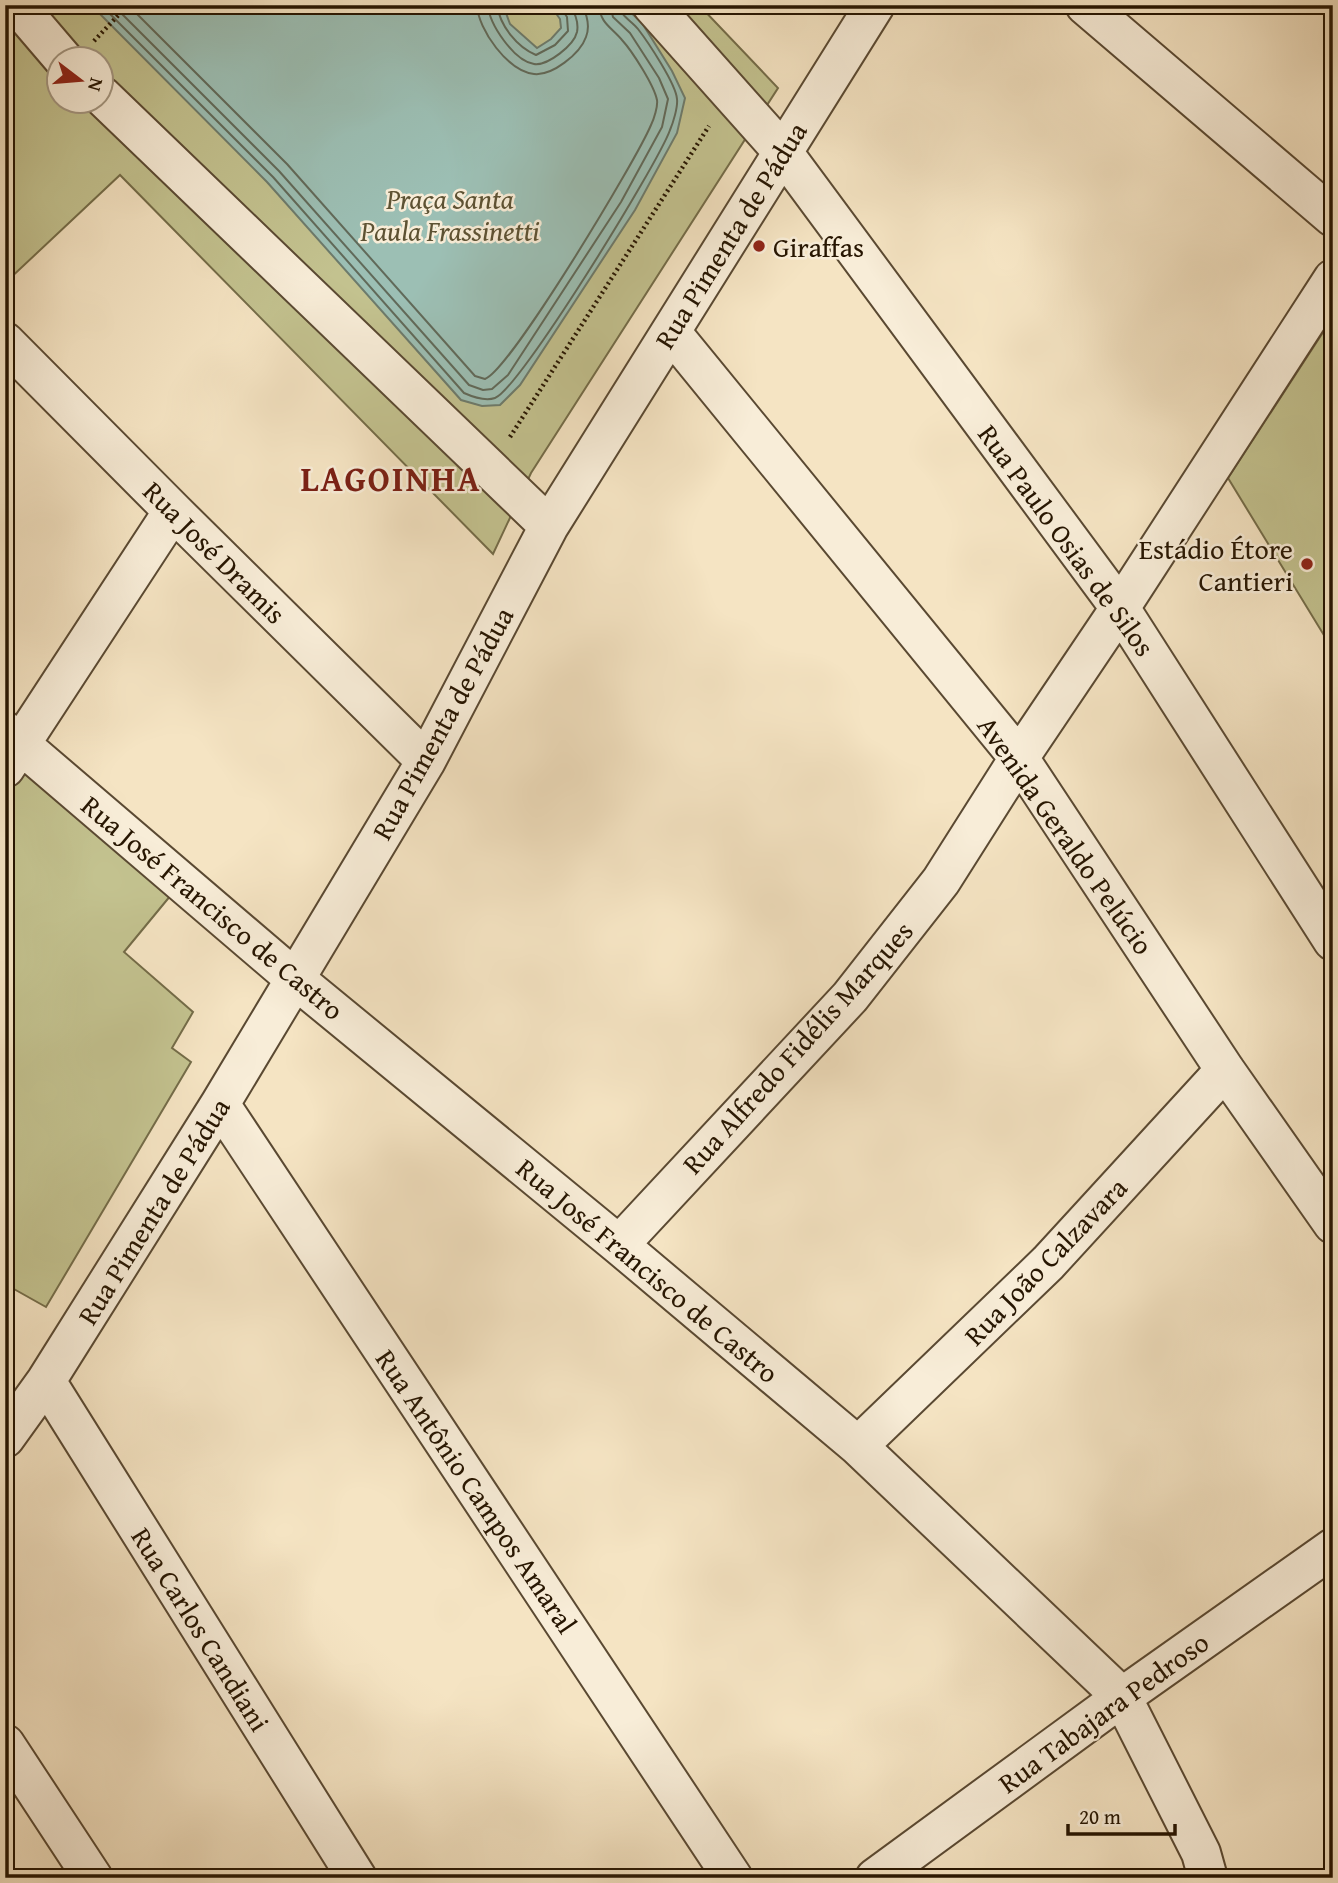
<svg xmlns="http://www.w3.org/2000/svg" width="1338" height="1883" font-family="'Gentium Book Plus',serif">
<style>
.green{fill:#c3c28f;stroke:#746c48;stroke-width:2;fill-rule:evenodd}
.water{fill:#9cbfb4;stroke:#6d7b6c;stroke-width:2}
.lines{fill:none;stroke-linecap:round;stroke-linejoin:round}
.shore{stroke:#616a5a;stroke-width:2}
.minor-casing{stroke:#5a4932;stroke-width:42}
.path{stroke:#261501;stroke-width:4.5;stroke-dasharray:2 3.5;stroke-linecap:butt}
.minor{stroke:#f8edd8;stroke-width:38}
.poi-dot{fill:#8f2418;stroke:#f8edd8;stroke-width:2.5}
.labels{text-anchor:middle;dominant-baseline:central;stroke-width:5;stroke-linejoin:round;paint-order:stroke}
.park-label{font-size:28px;font-style:italic;fill:#5d5233;stroke:#f8edd8}
.street-label{font-size:28px;fill:#261501;stroke:#f8edd8}
.poi-label{font-size:28px;fill:#261501;stroke:#f8edd8;text-anchor:start}
.district-label{font-size:35px;font-weight:bold;letter-spacing:2px;fill:#7a1f14;stroke:#f8edd8}
</style>
<rect width="100%" height="100%" fill="#f5e4c3"/>
<filter id="stains"><feTurbulence type="fractalNoise" baseFrequency=".00286" numOctaves="4"/><feColorMatrix values="0 0 0 0 .2 0 0 0 0 .09 0 0 0 0 .02 0 0 0 .5 -.17"/></filter>
<radialGradient id="worn" r=".72"><stop offset=".6" stop-color="#630" stop-opacity="0"/><stop offset="1" stop-color="#630" stop-opacity=".3"/></radialGradient>
<path class="green" d="M5,5H699L778,88L531,473L493,554L120,175L5,283ZM60,60H102V102H60Z
M1333,317V650L1228,478Z
M18,765L171,895L124,952L193,1012L172,1048L191,1062L46,1307L5,1284V788Z"/>
<path class="water" d="M91,5H503L510,24L537,48L551,39L561,28L560,19L550,5H623L642,23L672,71L685,98L677,133L635,210L520,385L500,405L482,406L461,400L267,182Z"/>
<g class="lines">
<path class="shore" d="M101,5L273,177L464,393C473,397 486,401 495,398C519,390 658,164 670,130C673,123 678,107 677,99C676,84 648,42 638,29C632,21 620,16 619,5
M113,5L279,171L469,385L483,390L492,389L508,375L621,202L662,127L668,99L659,78L630,33L613,17L610,5
M128,5L287,164L475,376L485,379C510,370 636,161 651,125C654,119 658,106 657,100C654,85 632,51 622,40C611,27 600,23 599,5
M477,5C478,30 508,71 534,74C552,76 580,54 586,37C590,27 587,15 582,5
M488,5C489,24 514,61 534,64C548,66 574,45 577,32C579,22 575,13 570,5
M497,5C500,26 517,47 536,55L555,45L568,31L567,17L559,5"/>
<g class="minor-casing">
<path id="minor" d="M17,5L64,60
M652,5L782,151L1120,608L1333,941
M1085,5L1333,217
M102,96L549,526
M671,332L1019,758L1225,1070L1333,1224
M5,342L173,511L426,761
M5,731L295,979L619,1245L858,1446L1122,1697L1201,1853L1208,1878
M5,768L173,511
M220,1104L733,1878
M619,1245L850,997L941,881L1019,758L1120,608L1333,279
M46,1381L357,1878
M5,1438L46,1381L220,1104L426,761L549,526L875,5
M858,1446L1048,1263L1225,1070
M5,1744L93,1878
M875,1878L1122,1697L1333,1548"/>
</g>
<path class="path" d="M94,41L128,5
M510,437L709,126"/>
<use href="#minor" class="minor"/>
</g>
<g class="poi-dot">
<circle cx="759" cy="246" r="7"/>
<circle cx="1307" cy="564" r="7"/>
</g>
<g class="labels">
<g class="park-label">
<text x="450" y="198">Praça Santa<tspan x="450" dy="32">Paula Frassinetti</tspan></text>
</g>
<g class="street-label">
<text transform="translate(730 235) rotate(-58)">Rua Pimenta de Pádua</text>
<text transform="translate(1067 540) rotate(54)">Rua Paulo Osias de Silos</text>
<text transform="translate(215 552) rotate(45)">Rua José Dramis</text>
<text transform="translate(442 723) rotate(-61)">Rua Pimenta de Pádua</text>
<text transform="translate(1066 835) rotate(55)">Avenida Geraldo Pelúcio</text>
<text transform="translate(213 907) rotate(40)">Rua José Francisco de Castro</text>
<text transform="translate(797 1047) rotate(-48)">Rua Alfredo Fidélis Marques</text>
<text transform="translate(153 1211) rotate(-58)">Rua Pimenta de Pádua</text>
<text transform="translate(1045 1261) rotate(-46)">Rua João Calzavara</text>
<text transform="translate(648 1270) rotate(40)">Rua José Francisco de Castro</text>
<text transform="translate(477 1491) rotate(56)">Rua Antônio Campos Amaral</text>
<text transform="translate(201 1629) rotate(58)">Rua Carlos Candiani</text>
<text transform="translate(1103 1712) rotate(-36)">Rua Tabajara Pedroso</text>
</g>
<g class="poi-label">
<text x="773" y="246">Giraffas</text>
<text x="1293" y="548" text-anchor="end">Estádio Étore<tspan x="1293" dy="32">Cantieri</tspan></text>
</g>
<g class="district-label">
<text x="391" y="478">LAGOINHA</text>
</g>
</g>
<rect width="1338" height="1883" fill="none" stroke="#f5e4c3" stroke-width="28"/>
<rect x="7" y="7" width="1324" height="1869" fill="none" stroke="#261501" stroke-width="3.5"/>
<rect x="14" y="14" width="1310" height="1855" fill="none" stroke="#261501" stroke-width="2"/>
<g transform="translate(80 80) rotate(106)"><circle r="33" fill="#f8edd8" stroke="#a49782" stroke-width="2"/>
<path d="M0-5L12 26L0 18L-12 26Z" fill="#8f2418"/>
<text y="-10" font-size="19" font-weight="bold" text-anchor="middle" fill="#261501">N</text>
</g>
<path d="M1068 1824v10h107v-10" fill="none" stroke="#261501" stroke-width="3.5"/>
<text x="1079" y="1824" font-size="21" fill="#261501" stroke="#f8edd8" stroke-width="5" paint-order="stroke">20 m</text>
<rect width="100%" height="100%" filter="url(#stains)"/>
<rect width="100%" height="100%" fill="url(#worn)"/>
</svg>
